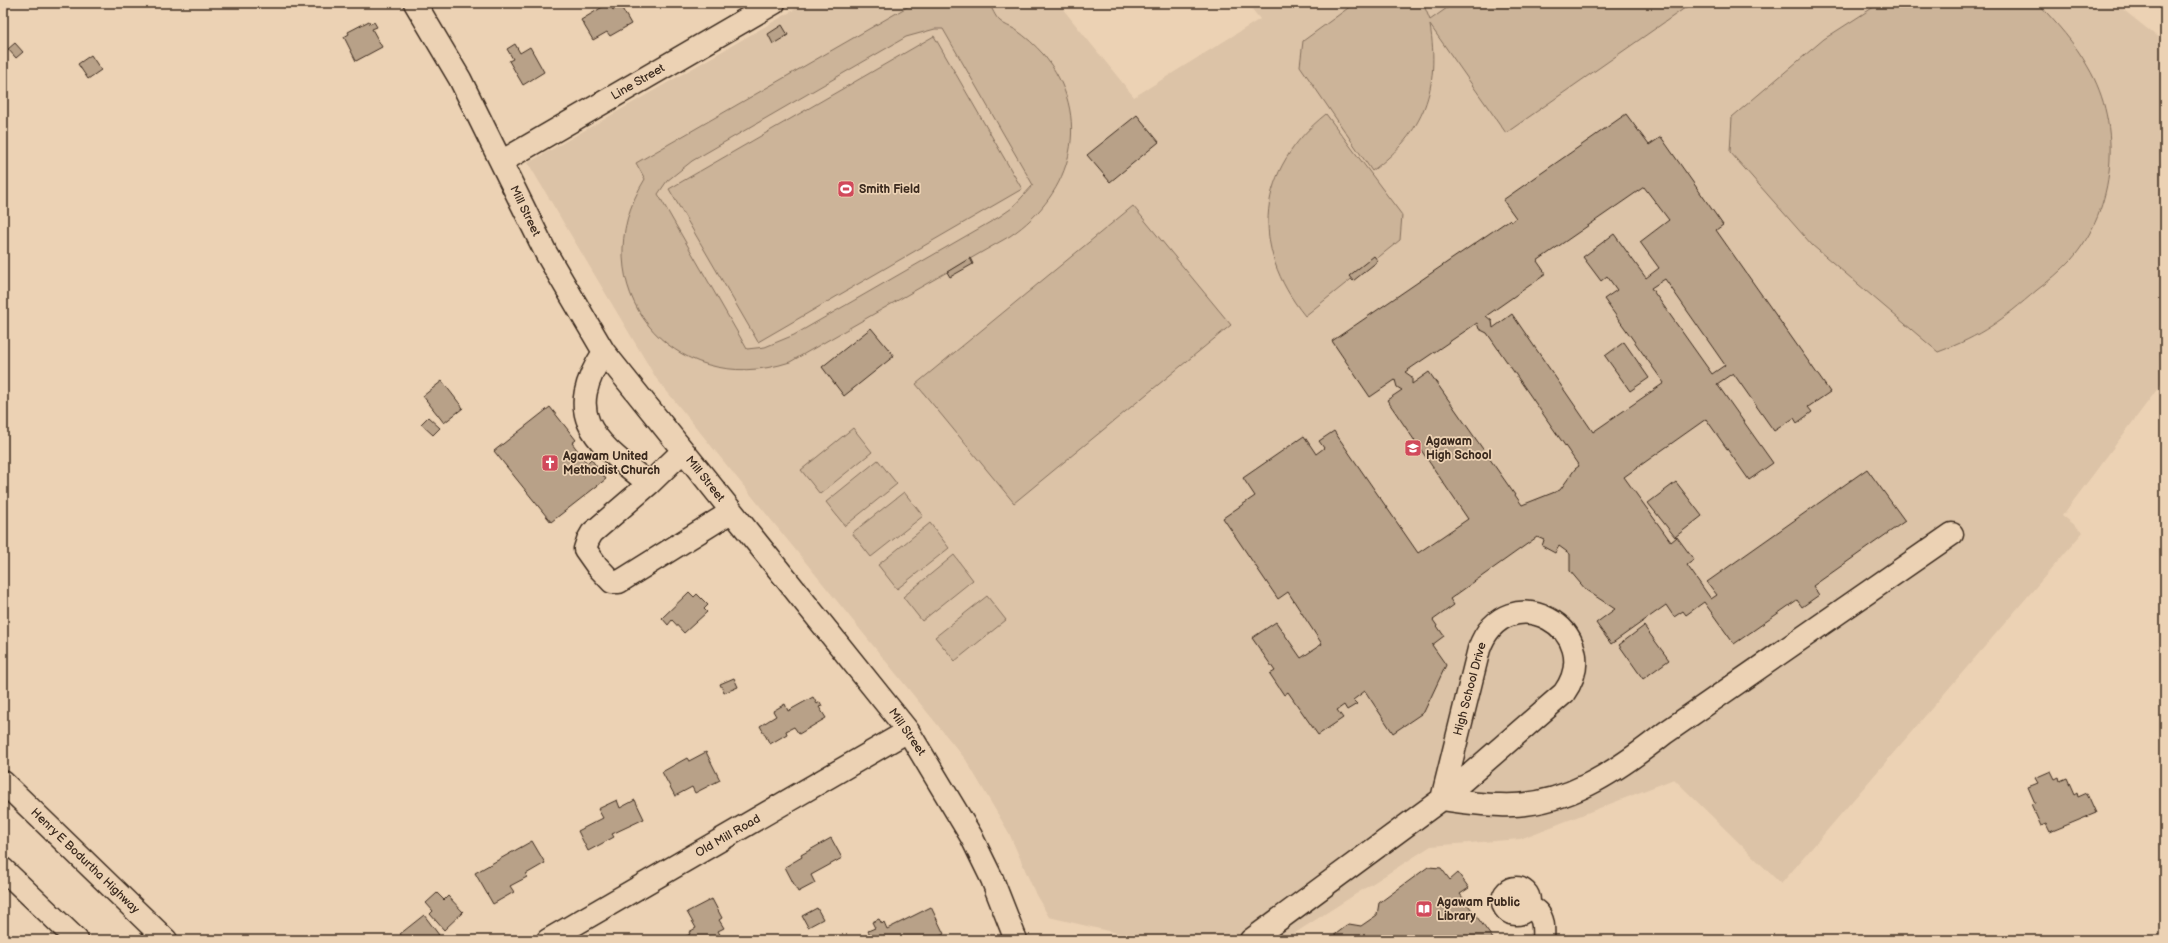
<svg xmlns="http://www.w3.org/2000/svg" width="2168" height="943" font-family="'Balsamiq Sans',sans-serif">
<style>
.built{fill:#dcc3a7}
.green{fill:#ccb499;stroke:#846f5c;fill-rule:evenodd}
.building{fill:#b8a188;stroke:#3b2a1e;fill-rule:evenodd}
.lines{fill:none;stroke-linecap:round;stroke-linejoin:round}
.minor-casing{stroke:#3b2a1e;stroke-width:25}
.highway-casing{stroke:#3b2a1e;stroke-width:25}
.minor{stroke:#ecd2b4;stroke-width:22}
.highway{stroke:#ecd2b4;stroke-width:22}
.labels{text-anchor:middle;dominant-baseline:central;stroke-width:3.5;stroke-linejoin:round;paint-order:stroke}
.street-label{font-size:12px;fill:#3b2a1e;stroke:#ecd2b4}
.poi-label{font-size:12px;font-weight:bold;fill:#3b2a1e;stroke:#ecd2b4;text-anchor:start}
</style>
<rect width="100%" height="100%" fill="#ecd2b4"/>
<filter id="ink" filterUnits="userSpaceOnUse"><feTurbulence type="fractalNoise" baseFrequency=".025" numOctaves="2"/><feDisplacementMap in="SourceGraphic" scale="8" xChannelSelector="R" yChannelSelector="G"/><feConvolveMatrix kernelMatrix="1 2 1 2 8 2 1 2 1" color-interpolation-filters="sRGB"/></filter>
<g filter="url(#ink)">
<path class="built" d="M806,3H1058L1134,97L1260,19L1247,3H2115L2165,43V379L2062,516L2083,532L1781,884L1674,779L1520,839L1431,846L1284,940H1146L1049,917L1036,895L1009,833L966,760L656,378L528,163Z"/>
<path class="green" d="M914,3H989C992,8 995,17 1000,21C1004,25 1011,27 1016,30C1026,37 1035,45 1043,54C1094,116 1073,194 1010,236L790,362C671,401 579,285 645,179L636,163ZM935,29H943L1033,185L1012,208L999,217L794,335L765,347L747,349L658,194L667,181L692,161L906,37Z
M1355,3H1423L1430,20L1454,3H1692L1506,133L1430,25C1440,88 1425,132 1372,171L1300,66L1303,41Z
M1880,3H2038C2056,23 2075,43 2088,67C2123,126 2116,209 2071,260C2061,271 2049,281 2037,290C2002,320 1982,336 1938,352L1812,245L1730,152L1732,117L1824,39Z
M934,36L1022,189L758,342L669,189Z
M1326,114L1402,215L1400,240L1305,316C1249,247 1257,169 1326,114Z
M1133,206L1231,325L1014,503L916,384Z
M853,428L872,452L820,494L801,470Z
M878,460L897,484L845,526L826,502Z
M904,492L923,516L871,557L852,533Z
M930,523L949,548L897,589L878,565Z
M954,555L973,580L922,621L903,597Z
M987,596L1006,620L955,661L935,637Z"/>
<path class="building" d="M609,3L613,10L620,5L631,24L610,36L607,32L593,40L581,20Z
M369,21L370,24L374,22L377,27L372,29L382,47L356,61L344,37L349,34L348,32Z
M782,25L788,35L773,44L768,34Z
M15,43L23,52L16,58L8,49Z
M515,44L520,53L530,47L544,72L523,85L509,61L513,59L507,49Z
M91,55L101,70L88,79L78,64Z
M1626,114L1649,145L1661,137L1723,225L1716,230L1830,392L1808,407L1812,412L1797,423L1794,418L1774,431L1733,373L1717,384L1773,463L1749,480L1706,419L1624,477L1671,542L1677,537L1694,560L1687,565L1711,599L1717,595L1707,582L1867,469L1905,521L1813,586L1819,595L1802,607L1797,600L1734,644L1704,602L1686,615L1683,611L1674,617L1666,605L1611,644L1596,623L1615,609L1586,590L1570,571V554L1559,546L1555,553L1542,546L1544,540L1537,537L1450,599L1454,605L1433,620L1444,636L1432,645L1446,665L1424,712L1393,733L1365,691L1353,700L1357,704L1347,710L1344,705L1337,710L1343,718L1318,735L1288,692L1284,695L1270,674L1275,671L1252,638L1276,622L1301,658L1322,644L1288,592L1278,599L1223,518L1255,496L1243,478L1304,436L1316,454L1324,448L1319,441L1334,431L1418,553L1468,519L1387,400L1402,390L1397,387L1395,380L1370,397L1332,341L1509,220L1511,222L1516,218L1503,200ZM1644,187L1669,220L1640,242L1659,268L1646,278L1614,234L1583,257L1601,281L1607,276L1617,290L1604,299L1664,383L1593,432L1512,314L1493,328L1492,321L1486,316L1546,274L1537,261ZM1665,279L1725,365L1712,374L1651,288ZM1477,323L1479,329L1487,333L1579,466L1575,469L1560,490L1522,505L1429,372L1412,384V377L1405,372Z
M1137,115L1159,142L1110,182L1087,155Z
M1374,256L1378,261L1353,281L1349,276Z
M970,258L973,264L950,277L947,272Z
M871,328L894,356L844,396L822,367Z
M1624,342L1649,378L1630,391L1605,356Z
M442,381L463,408L444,423L423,396Z
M550,407L576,440L572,443L587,463L591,459L606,479L551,522L494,451Z
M428,417L440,428L433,435L421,424Z
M1676,482L1702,516L1675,537L1648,503Z
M689,592L694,597L697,594L708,605L704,609L707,612L684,633L672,620L668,625L662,618Z
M1644,626L1669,660L1643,679L1619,645Z
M734,678L738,687L724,693L720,684Z
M813,697L817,704L820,702L822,706L819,707L826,718L799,734L794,727L786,731L787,734L770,744L760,726L776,716L773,711L785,704L788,711Z
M706,752L720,780L695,793L692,787L675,796L662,772L687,758L689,761Z
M2051,771L2055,779L2059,777L2060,781L2067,778L2074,794L2077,792L2078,797L2087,793L2096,813L2050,832L2046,824L2041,826L2031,804L2035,803L2028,787L2038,783L2035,778Z
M617,800L620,808L635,800L644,819L612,834L614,837L588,851L578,831L603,818L598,809Z
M831,838L842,858L811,875L815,883L798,892L785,867L802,857L801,855Z
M532,841L545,863L526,874L527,877L510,886L514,892L493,904L475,873Z
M1428,867L1441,868L1450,880L1458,873L1469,888L1460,894L1494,940H1328L1349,924L1361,926L1377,915L1379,903Z
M437,893L444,900L448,896L463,912L444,930L430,914L433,911L426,903Z
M712,899L722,918L719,920L724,928L718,931L723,940H680L690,934L689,932L696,928L687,912Z
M931,907L944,934L932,940H873L868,931L875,928L872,922L879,919L882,924L884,922L887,929Z
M817,908L823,919L808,927L802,916Z
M424,915L439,935L432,940H405L400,934Z"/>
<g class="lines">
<g class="minor-casing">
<path id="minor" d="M415,3L460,79L546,253L604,352L908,731L971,836L992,879L1016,940
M501,162L774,3
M604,352C560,419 598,442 649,484L592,533L588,540L585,549L597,566L612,582H619L731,512
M649,484L682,452
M1442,799C1461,802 1480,805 1500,805C1564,808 1617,771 1665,733L1952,534
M1503 901a13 13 0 1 1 26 0a13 13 0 1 1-26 0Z
M1528,907C1544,912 1544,926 1543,940
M548,940L908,731
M1251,940L1442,799L1564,693C1609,630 1506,573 1479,649L1442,799"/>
</g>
<g class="highway-casing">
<path id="highway" d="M3,782L166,940
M3,869L77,940"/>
</g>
<use href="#minor" class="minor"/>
<use href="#highway" class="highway"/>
</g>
</g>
<defs>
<g id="stadium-square" transform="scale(0.9)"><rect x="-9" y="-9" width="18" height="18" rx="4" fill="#d1495b" stroke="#ecd2b4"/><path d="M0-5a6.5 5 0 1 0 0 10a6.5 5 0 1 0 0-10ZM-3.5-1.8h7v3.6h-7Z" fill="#fff"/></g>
<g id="school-square" transform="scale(0.9)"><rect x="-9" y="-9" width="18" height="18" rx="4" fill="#d1495b" stroke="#ecd2b4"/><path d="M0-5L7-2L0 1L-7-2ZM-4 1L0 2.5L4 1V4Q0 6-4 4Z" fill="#fff"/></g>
<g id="church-square" transform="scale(0.9)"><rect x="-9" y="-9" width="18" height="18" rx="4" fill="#d1495b" stroke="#ecd2b4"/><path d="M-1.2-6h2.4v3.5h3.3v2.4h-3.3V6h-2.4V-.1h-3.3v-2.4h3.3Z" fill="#fff"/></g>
<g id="library-square" transform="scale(0.9)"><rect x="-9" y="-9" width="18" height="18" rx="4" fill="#d1495b" stroke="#ecd2b4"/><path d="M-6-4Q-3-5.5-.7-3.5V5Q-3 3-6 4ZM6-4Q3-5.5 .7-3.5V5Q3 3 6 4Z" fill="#fff"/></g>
</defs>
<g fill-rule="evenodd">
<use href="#stadium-square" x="846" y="189"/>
<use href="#school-square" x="1413" y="448"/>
<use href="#church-square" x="550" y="463"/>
<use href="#library-square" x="1424" y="909"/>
</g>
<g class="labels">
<g class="street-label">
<text transform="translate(638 82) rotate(-30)">Line Street</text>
<text transform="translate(525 211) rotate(64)">Mill Street</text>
<text transform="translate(705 479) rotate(51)">Mill Street</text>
<text transform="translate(1470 689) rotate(-75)">High School Drive</text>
<text transform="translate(907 732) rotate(55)">Mill Street</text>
<text transform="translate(728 836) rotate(-30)">Old Mill Road</text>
<text transform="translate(85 861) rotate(44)">Henry E Bodurtha Highway</text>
</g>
<g class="poi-label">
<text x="859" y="189">Smith Field</text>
<text x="1426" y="441">Agawam<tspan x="1426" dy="14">High School</tspan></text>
<text x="563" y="456">Agawam United<tspan x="563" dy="14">Methodist Church</tspan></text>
<text x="1437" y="902">Agawam Public<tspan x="1437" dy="14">Library</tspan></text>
</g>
</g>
<rect width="2168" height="943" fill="none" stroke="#ecd2b4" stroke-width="16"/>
<rect x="8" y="8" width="2152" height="927" fill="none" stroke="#3b2a1e" stroke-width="1.5" filter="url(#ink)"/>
</svg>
